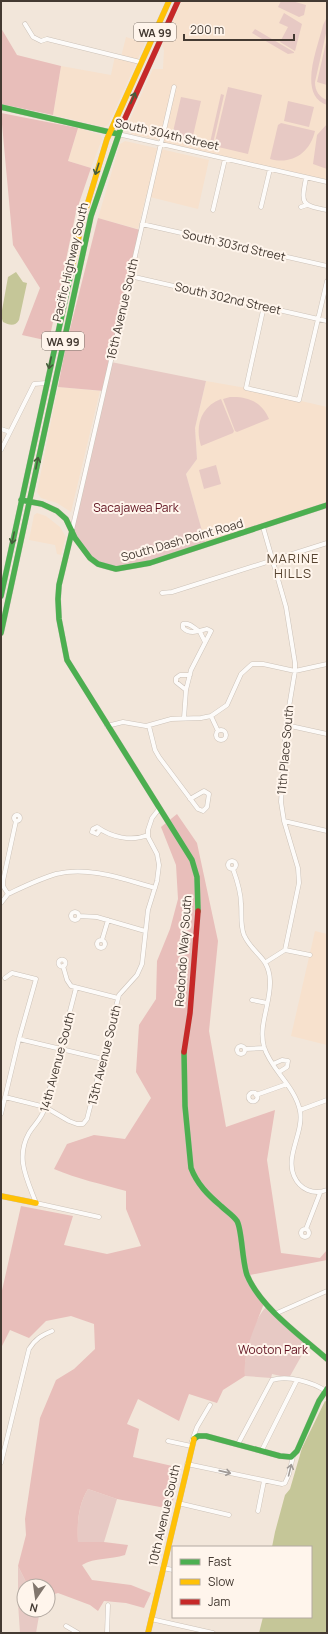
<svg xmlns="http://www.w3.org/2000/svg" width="328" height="1634" font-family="Manrope,sans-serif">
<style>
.built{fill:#f7e1cd}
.green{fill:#e7c9c4}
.forest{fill:#e8beba}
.water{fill:#c5c698}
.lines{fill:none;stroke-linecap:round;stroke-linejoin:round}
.street-casing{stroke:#ccc2b8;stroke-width:5}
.fast-casing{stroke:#ccc2b8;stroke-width:6}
.slow-casing{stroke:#ccc2b8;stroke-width:6}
.jam-casing{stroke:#ccc2b8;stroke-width:6}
.street{stroke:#fdfbf9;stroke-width:4}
.fast{stroke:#4caf50;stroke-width:5.5}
.slow{stroke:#ffc107;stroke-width:5.5}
.jam{stroke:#c62828;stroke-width:5.5}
.oneway{stroke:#465d3b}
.oneway2{stroke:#a09a96}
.labels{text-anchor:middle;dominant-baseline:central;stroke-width:4;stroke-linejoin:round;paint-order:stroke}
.shield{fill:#fff5ec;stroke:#7c726a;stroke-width:1}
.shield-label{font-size:11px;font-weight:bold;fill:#443a32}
.street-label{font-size:12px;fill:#443a32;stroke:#fff5ec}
.park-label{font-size:12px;fill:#621321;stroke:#fff5ec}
.neighbourhood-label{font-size:13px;letter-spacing:1px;fill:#574431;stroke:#fff5ec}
</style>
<rect width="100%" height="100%" fill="#f2e6da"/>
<path class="built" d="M182,1H327V182L160,143L174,87L173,85L159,140L131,134L132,132L128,129L127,126L153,69H163L164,50L162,45Z
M126,37L145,43L108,125L104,127L53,115L61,66L111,75L115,56L121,57Z
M78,128L101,135L102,139L91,168L68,161Z
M125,141L209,160L198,209L146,196L138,229L98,218L120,144Z
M206,381L246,388L327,407V505L206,545L186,474L197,459L195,428Z
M58,387L100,391L71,512L57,503L41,498L37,492Z
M37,513L46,516L60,527L66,537L61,555L57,554L55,545L29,540L34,515Z
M315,931L327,934V1045L291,1036Z"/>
<path class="green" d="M281,1H292L306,5L304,15L299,17L278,7Z
M284,13L302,24L295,51L280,42L288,27L279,23Z
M327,17V29L315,82C315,91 319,97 327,100V105C297,95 318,47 323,25Z
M255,29L294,52V53L288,54L252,33Z
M327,38V85L317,82Z
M228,87L262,95L248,154L214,146Z
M221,94L224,95L212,148L209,147Z
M181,97L201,101L192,140L172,136Z
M288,101L314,107L309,127L284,121Z
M281,123L315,131C310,153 292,165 270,159L278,125Z
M327,124V169L313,164L317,135Z
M111,362L206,381L195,428L197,459L186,474L206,545L128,569L95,563L72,531Z
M230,397C248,396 262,402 269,419L237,432L235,431L223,399Z
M221,399L234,431L233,433L201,446C195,427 200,407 221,399Z
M216,465L221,484L204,489L199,470Z
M266,1307L307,1346L289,1378L272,1374L271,1378L245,1376C243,1356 252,1322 266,1307Z
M88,1489L117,1499L104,1542L78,1543C77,1524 78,1505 88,1489Z
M18,1566L28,1586H24V1610H40L36,1633H20L18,1603Z"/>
<path class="forest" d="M1,28L17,55L61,66L53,115L1,104Z
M1,113L78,128L68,161L91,168L76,212L49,341L22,335L40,288L13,245Z
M98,218L140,230L104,391L58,387L66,345Z
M177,814L197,843L218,941L209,1031L226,1127L275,1110L267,1160L281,1253L320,1258L327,1250V1260L245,1276L265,1301C256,1325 243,1349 245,1376L223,1390L217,1403L189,1394L179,1421L138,1399L127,1424L139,1429L133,1457L181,1468L171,1509L117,1499L88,1489C78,1505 77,1524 78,1542H104L128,1545L125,1555C110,1560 95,1557 82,1565L92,1580L131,1585L151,1593L144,1608L126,1603L104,1601L98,1611L90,1605L58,1593L48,1596V1586H28L18,1566L26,1535L25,1519L40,1418L56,1380L74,1369L95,1349L94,1324L71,1316L46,1321L29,1338L10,1330L1,1348V1295L21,1206L73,1216L64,1245L107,1254L141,1246L126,1209V1191C101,1184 78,1179 54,1169L67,1144L94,1135L125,1139L151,1098L136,1072L139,1025L156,999L157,961L170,929L178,899L176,865L161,827Z"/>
<path class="water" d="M16,272L23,282L27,283L19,320C15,327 9,325 3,322L1,316L8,277Z
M325,1401L327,1402V1633H259L263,1617H311V1547H272L275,1532L285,1495L290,1489L302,1448Z"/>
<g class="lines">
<g class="street-casing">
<path id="street" d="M25,24L33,37L41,41L47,39L140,62
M118,134L327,182
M306,178C301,204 301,205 327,210
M261,207L270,169
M301,207L307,205
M213,210L225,159
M142,224L327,266
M130,276L327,321
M264,306L246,388L299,400L327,281
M1,429L10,432
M1,450L34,384L46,383
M263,527L286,607L295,663V671L286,725L281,802L284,821L298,868L299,883L285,950L266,962
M72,530L174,87
M162,593L172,592L327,543
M186,690L176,682V678L180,675H190
M211,716L218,731
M184,718L186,690L191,670L211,631L207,629C199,631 190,635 183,628V624C190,622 195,629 200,632L205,642
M286,725L327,734
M107,726L123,722L146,726L171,719L201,718L211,716L227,705L241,674L252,664H263L295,671L327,664
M149,726L155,750L159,757L198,809L203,811L207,807L209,794L204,791L190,799
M216 735a5 5 0 1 1 10 0a5 5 0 1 1-10 0Z
M14 818a3 3 0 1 1 6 0a3 3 0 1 1-6 0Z
M284,821L327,831
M100,830L97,834L92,832L93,829L97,827C111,837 131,842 148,835
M228 865a4 4 0 1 1 8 0a4 4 0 1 1-8 0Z
M233,869C237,880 241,893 241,904C242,914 240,925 244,935C253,955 269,956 270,981C271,1003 258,1025 264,1047C271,1070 295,1086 300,1111C304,1132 285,1156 294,1176C300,1190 314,1195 327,1190
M8,894C23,887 39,879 56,874C89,866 123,879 155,888
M1,903L8,894L3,886V881L16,821
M71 916a4 4 0 1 1 8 0a4 4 0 1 1-8 0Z
M79,916L97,917L145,931
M97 944a4 4 0 1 1 8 0a4 4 0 1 1-8 0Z
M102,940L108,920
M285,950L310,955
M58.5 963a3.5 3.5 0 1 1 7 0a3.5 3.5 0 1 1-7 0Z
M63,966L67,980L71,986L118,998
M76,988L45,1107C42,1119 35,1123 29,1133C15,1158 27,1179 36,1203L99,1217
M252,1000L267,1003
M19,1039L103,1059
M237 1050a4 4 0 1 1 8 0a4 4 0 1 1-8 0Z
M245,1049L264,1048
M273,1064L282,1060L288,1061L287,1067L279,1072
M248.5 1097a4.5 4.5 0 1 1 9 0a4.5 4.5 0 1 1-9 0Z
M256,1095L287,1084
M5,1097L45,1107L69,1121L77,1124H83L87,1119L119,995L137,975L142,964L148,910L157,881L159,865L157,854L148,837V830L152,818L159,809
M300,1110L327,1100
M1,1114L19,1039L36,979L12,973L5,978
M301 1233a4 4 0 1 1 8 0a4 4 0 1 1-8 0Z
M306,1229L320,1193
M277,1313L327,1291
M168,1441L191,1446
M192,1441L197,1427L210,1405
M238,1444L272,1380C288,1375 312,1382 326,1391
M262,1450L297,1380
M1,1463L29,1349C35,1339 42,1335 52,1331
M187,1464L282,1484L285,1483L289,1474L293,1456
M178,1503L229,1515
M258,1511L264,1481
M163,1568L173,1570
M151,1619L213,1633
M66,1626L78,1633
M107,1633L108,1605"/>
</g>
<g class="fast-casing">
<path id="fast" d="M1,107L118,134
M21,500L42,504L57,511L66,519L75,538L90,558L98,564L116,569L150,563L327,505
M72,531L59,585L58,599L59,619L67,660L192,860L197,877L198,911
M1,596L73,264
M1,633L91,216L122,125
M184,1052L185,1106L191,1168C197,1184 208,1195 221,1206C226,1211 233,1215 237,1221C242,1229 242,1261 247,1275C260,1307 301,1336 327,1359
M194,1439L198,1436H206L280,1456L291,1457L297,1451L319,1401L327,1389"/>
</g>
<g class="slow-casing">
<path id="slow" d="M73,264L82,222L107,139L169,1
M1,1196L36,1203
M148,1633L194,1439"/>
</g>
<g class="jam-casing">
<path id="jam" d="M122,125L178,1
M184,1052L190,1013L198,911"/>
</g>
<use href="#street" class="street"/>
<use href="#fast" class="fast"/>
<use href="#slow" class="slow"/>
<use href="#jam" class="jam"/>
</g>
<defs><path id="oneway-shaft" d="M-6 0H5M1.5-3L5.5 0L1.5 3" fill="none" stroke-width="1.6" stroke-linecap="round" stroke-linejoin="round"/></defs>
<g class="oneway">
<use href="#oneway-shaft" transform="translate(133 98) rotate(-67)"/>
<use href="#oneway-shaft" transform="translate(97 169) rotate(108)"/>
<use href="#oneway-shaft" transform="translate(50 363) rotate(102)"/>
<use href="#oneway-shaft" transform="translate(37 463) rotate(-79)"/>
<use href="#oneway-shaft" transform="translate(13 538) rotate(102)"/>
</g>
<g class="oneway2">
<use href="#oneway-shaft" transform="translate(290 1470) rotate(-76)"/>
<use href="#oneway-shaft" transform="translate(225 1472) rotate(13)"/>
</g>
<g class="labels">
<g class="shield">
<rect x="134" y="23" width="42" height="18" rx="3"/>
<rect x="42" y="332" width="42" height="18" rx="3"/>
</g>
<g class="shield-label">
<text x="155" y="32">WA 99</text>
<text x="63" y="341">WA 99</text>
</g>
<g class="street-label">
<text transform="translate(167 134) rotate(13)">South 304th Street</text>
<text transform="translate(234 245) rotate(13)">South 303rd Street</text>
<text transform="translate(70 262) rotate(-77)">Pacific Highway South</text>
<text transform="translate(228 298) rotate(13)">South 302nd Street</text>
<text transform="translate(122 309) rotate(-77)">16th Avenue South</text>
<text transform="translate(182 540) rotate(-16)">South Dash Point Road</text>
<text transform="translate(285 750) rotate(-85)">11th Place South</text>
<text transform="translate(183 951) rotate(-86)">Redondo Way South</text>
<text transform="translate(104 1055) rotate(-76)">13th Avenue South</text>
<text transform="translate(57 1062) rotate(-75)">14th Avenue South</text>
<text transform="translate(164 1515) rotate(-77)">10th Avenue South</text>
</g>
<g class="park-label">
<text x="136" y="507">Sacajawea Park</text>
<text x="273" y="1349">Wooton Park</text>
</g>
<g class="neighbourhood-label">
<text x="293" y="558">MARINE<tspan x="293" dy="15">HILLS</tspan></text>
</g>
</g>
<rect width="328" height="1634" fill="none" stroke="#443a32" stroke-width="4"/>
<rect x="172" y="1546" width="140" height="72" fill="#fff5ec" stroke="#b4aaa2"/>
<rect x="180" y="1559" width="20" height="6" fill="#4caf50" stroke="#b4aaa2"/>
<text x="208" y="1566" font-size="12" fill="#443a32">Fast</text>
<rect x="180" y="1579" width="20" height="6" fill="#ffc107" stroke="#b4aaa2"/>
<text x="208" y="1586" font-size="12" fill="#443a32">Slow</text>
<rect x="180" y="1599" width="20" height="6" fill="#c62828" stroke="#b4aaa2"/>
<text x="208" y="1606" font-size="12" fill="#443a32">Jam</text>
<g transform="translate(36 1598) rotate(193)"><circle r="19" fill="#fff5ec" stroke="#b4aaa2"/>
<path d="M0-3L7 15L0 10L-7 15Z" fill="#81766d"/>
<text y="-6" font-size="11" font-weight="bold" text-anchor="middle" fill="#443a32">N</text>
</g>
<path d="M184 34v6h110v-6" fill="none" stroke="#443a32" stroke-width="2"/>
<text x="190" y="34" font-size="12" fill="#443a32" stroke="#fff5ec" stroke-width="3" paint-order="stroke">200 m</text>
</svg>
